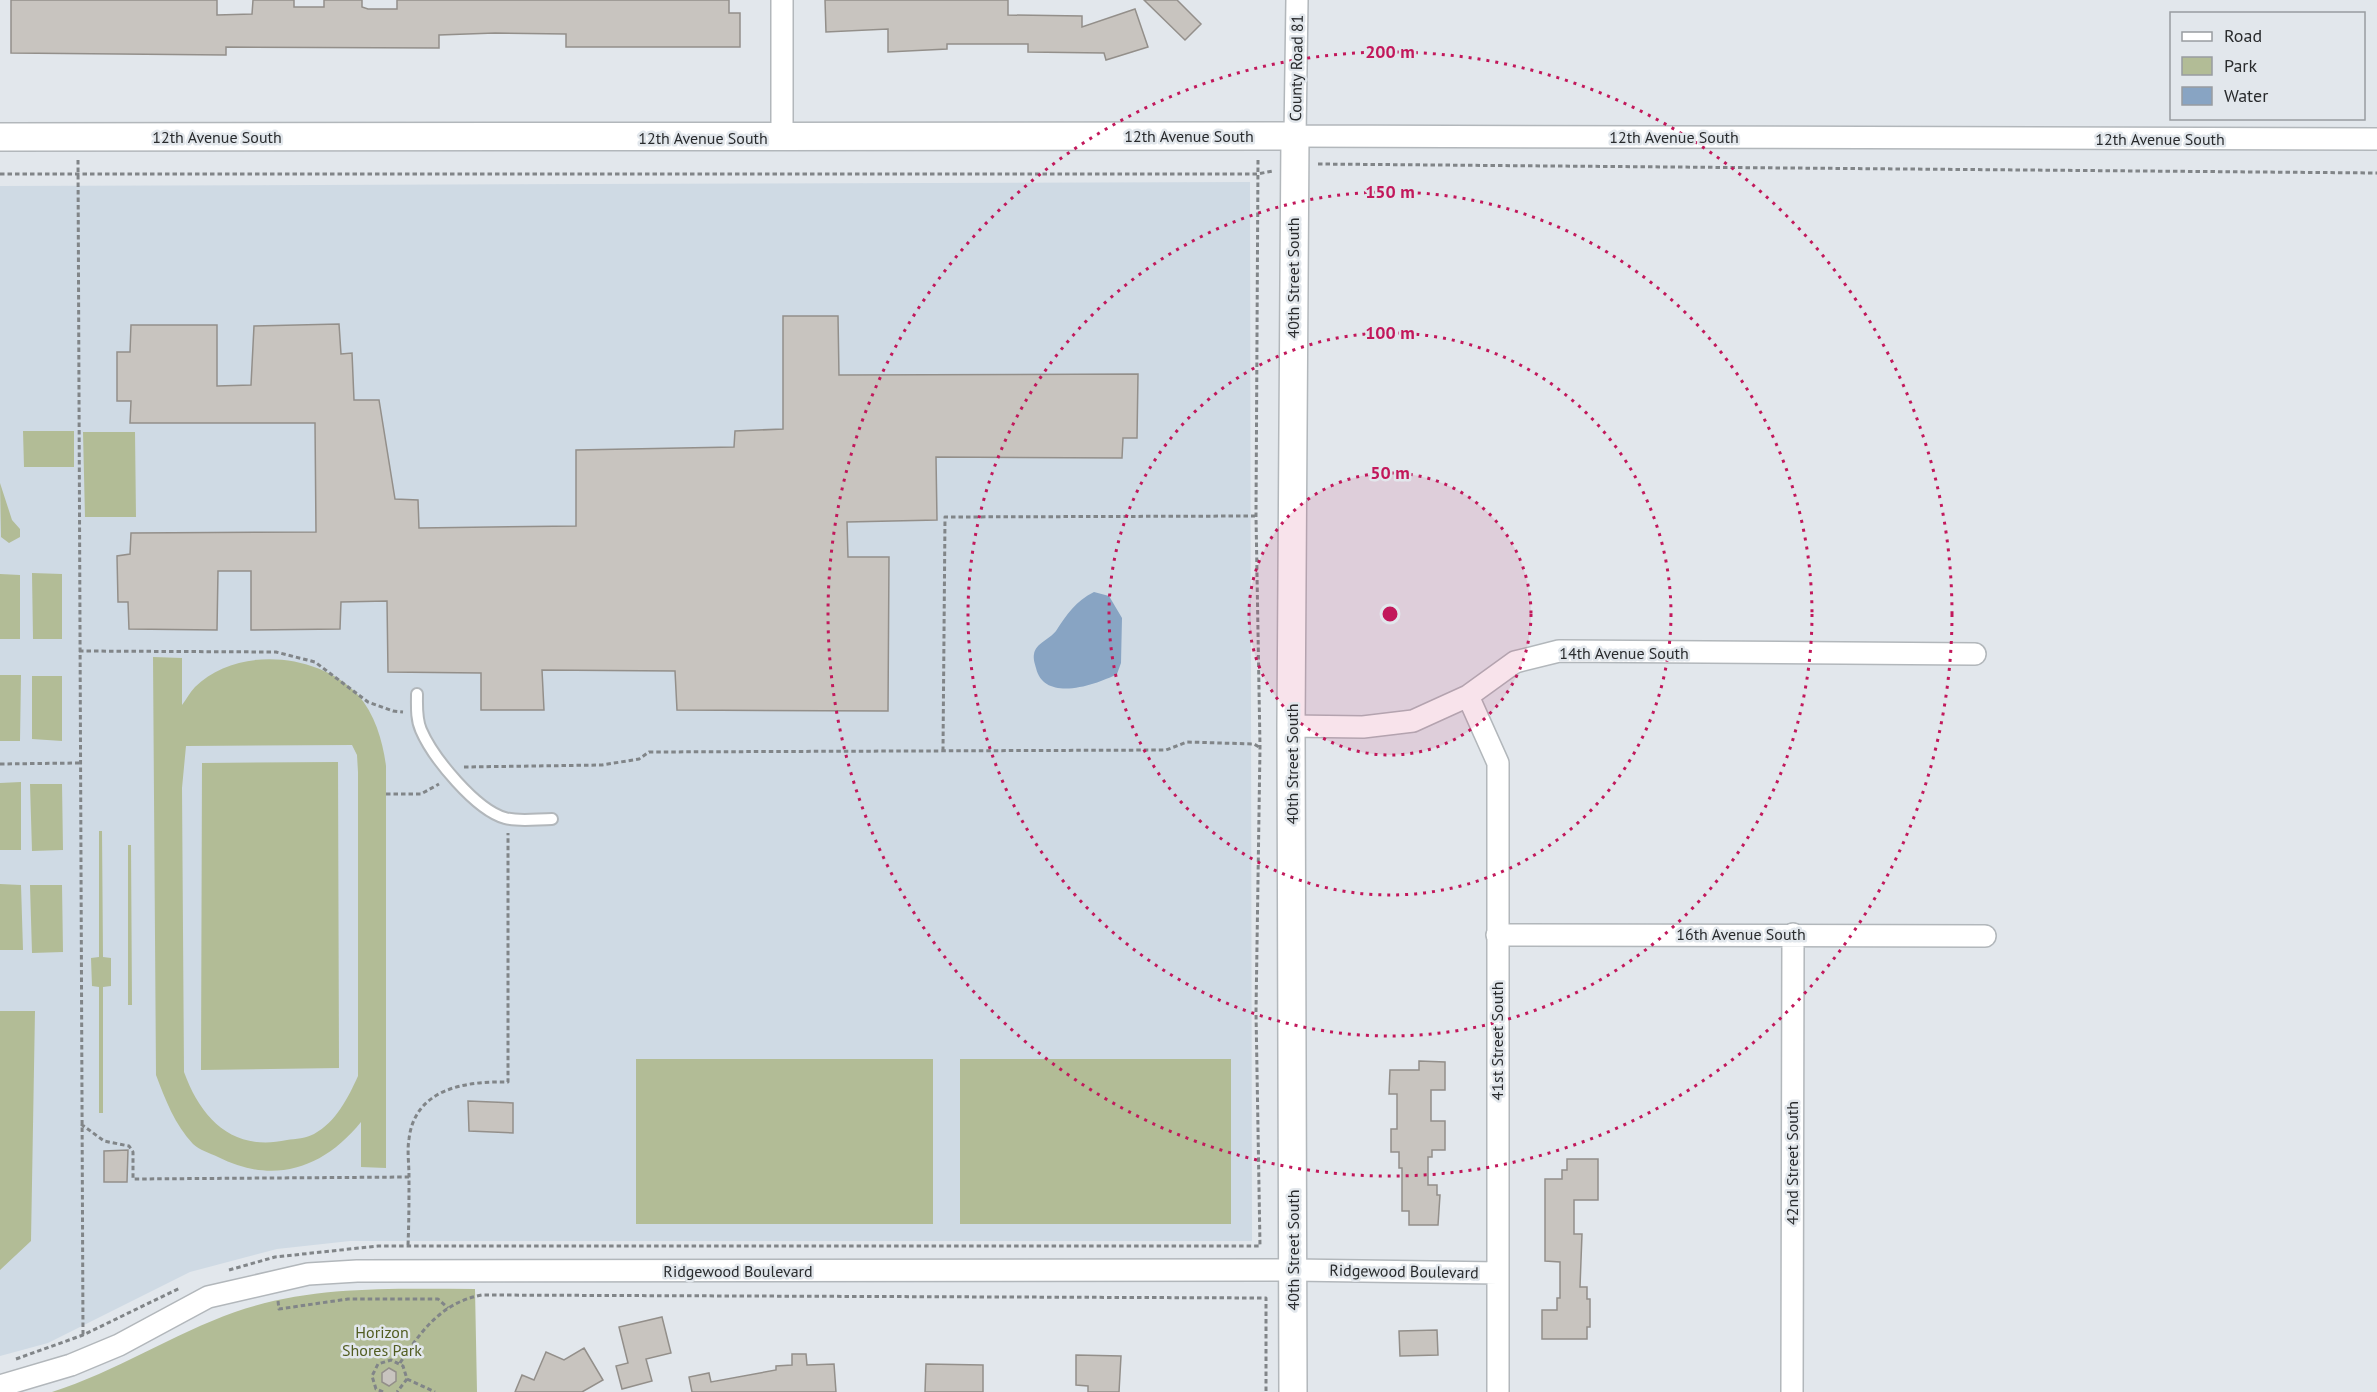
<svg xmlns="http://www.w3.org/2000/svg" width="2377" height="1392" font-family="'PT Sans',sans-serif">
<style>
.built{fill:#cfdae4}
.green{fill:#b2bc96;fill-rule:evenodd}
.water{fill:#88a4c3}
.building{fill:#c8c4bf;stroke:#938f8a;stroke-width:1.5}
.lines{fill:none;stroke-linecap:round;stroke-linejoin:round}
.service-casing{stroke:#b2b7bb;stroke-width:14}
.minor-casing{stroke:#b2b7bb;stroke-width:24}
.tertiary-casing{stroke:#b2b7bb;stroke-width:30}
.path{stroke:#818588;stroke-width:3;stroke-dasharray:4.5 3;stroke-linecap:butt}
.service{stroke:#fff;stroke-width:10}
.minor{stroke:#fff;stroke-width:21}
.tertiary{stroke:#fff;stroke-width:27}
.ring{fill:none;stroke:#c2185b;stroke-width:3;stroke-dasharray:3 6}
.labels{text-anchor:middle;dominant-baseline:central;stroke-width:5;stroke-linejoin:round;paint-order:stroke}
.street-label{font-size:16px;fill:#292b2d;stroke:#e2e7ec}
.park-label{font-size:16px;fill:#515c20;stroke:#e2e7ec}
.centre{fill:#c2185b;stroke:#e2e7ec;stroke-width:3}
.ring-label{font-size:18px;text-anchor:middle;font-weight:bold;fill:#c2185b;stroke:#e2e7ec;stroke-width:5;stroke-linejoin:round;paint-order:stroke}
</style>
<rect width="100%" height="100%" fill="#e2e7ec"/>
<path class="built" d="M1250,182L1252,1241H350L277,1249L190,1272L48,1343L0,1356V186Z"/>
<path class="green" d="M23,431H74V467H24Z
M83,432H135L136,517H85Z
M0,483L12,520L20,529V537L9,543L1,537Z
M32,573L62,574V639H33Z
M0,574L20,575V639H0Z
M153,657L182,658V705C186,700 190,692 195,687C237,645 320,653 358,695C375,714 383,742 386,766V1168L361,1167V1122C323,1169 273,1185 218,1157C210,1153 199,1150 193,1144C175,1125 165,1099 156,1075ZM352,745L357,755L358,772V1076C348,1098 336,1122 314,1134C307,1138 295,1139 287,1140C233,1152 201,1119 184,1072L182,788L186,746Z
M0,675H21L20,741H0Z
M32,676H62V741L32,739Z
M338,762L339,1068L201,1070L202,763Z
M21,782V850H0V783Z
M30,784H62L63,850L32,851Z
M99,831H102L103,957L111,958V986L103,987V1113H99V987L92,986L91,958L99,957Z
M128,845H131L132,1005H128Z
M0,884L21,885L23,950H0Z
M30,885H62L63,952L32,953Z
M0,1011H35L31,1241L0,1270Z
M636,1059H933V1224H636Z
M960,1059H1231V1224H960Z
M475,1289L477,1392H52C115,1372 173,1334 235,1312C312,1285 395,1289 475,1289Z"/>
<path class="water" d="M1094,592L1109,596L1122,618L1121,663L1117,674C1096,685 1044,703 1036,668C1035,664 1033,659 1034,654C1036,643 1049,640 1056,631C1067,614 1076,601 1094,592Z"/>
<path class="building" d="M11,0H217V15L252,14L253,0H294V7H324V0H362V7L368,9H397V0H729V13H740V47H566V34L495,33L439,35V48L226,47V55L11,53Z
M825,0H1008V15L1082,16V27L1135,9L1148,47L1106,60L1104,53L1028,52V44H947V49L888,52V29L826,32Z
M1144,0H1177L1201,24L1185,40Z
M783,316H838L839,375L1138,374L1137,438H1123L1122,458L936,457L937,520L847,522L848,557H889L888,711L677,710L675,671L542,670L544,710H481V673L388,672L387,601L341,602L340,629L251,630V571H218L217,630L129,629L128,602H118L117,556L130,554L131,533L316,532L315,423H130L131,401H117V352H130L131,325H217V386L251,385L254,326L339,324L341,354L352,353L354,400H379L395,499L418,500L419,528L576,526V450L734,447L735,431L783,429Z
M1419,1061L1445,1062V1090H1431V1121H1445V1150H1432V1157H1428V1185H1437V1195H1440L1438,1225H1409V1211H1402V1168H1399V1152H1391V1129H1397V1094H1389L1390,1070H1419Z
M468,1101L513,1103V1133L469,1131Z
M128,1150L127,1182H104V1151Z
M1567,1159H1598V1200H1574V1234H1582L1580,1287H1587V1299H1590V1327H1587V1339H1542V1310H1557V1298H1560V1262L1545,1261V1179H1562V1170H1567Z
M662,1317L671,1353L646,1359L652,1381L622,1389L616,1366L628,1363L619,1327Z
M1437,1330L1438,1355L1400,1356L1399,1331Z
M584,1348L603,1380L582,1392H515L522,1375L534,1380L546,1352L564,1360Z
M792,1354H806L807,1365L834,1364L836,1392H692L689,1377L709,1373L711,1382L776,1370V1366L792,1365Z
M1076,1355L1121,1356L1119,1392H1088V1386L1076,1385Z
M926,1364L983,1365V1392H925Z
M389,1368L396,1372V1381L389,1386L382,1382V1373Z"/>
<g class="lines">
<g class="service-casing">
<path id="service" d="M417,694C417,706 416,719 421,730C433,758 476,810 505,818C519,822 537,819 552,819"/>
</g>
<g class="minor-casing">
<path id="minor" d="M782,0V138
M1297,0L1295,136L2377,139
M1468,696L1498,763V1392
M1291,726L1363,727L1413,721L1468,696L1515,662L1559,651L1975,654
M1497,935L1985,936
M0,1386L71,1365L119,1345L208,1297L308,1274L357,1271L1294,1270L1498,1273
M1792,1392L1793,934"/>
</g>
<g class="tertiary-casing">
<path id="tertiary" d="M0,137L1295,136L1291,726L1293,1392"/>
</g>
<path class="path" d="M78,160L83,1335
M1318,164L2377,173
M0,174H1257L1273,171
M79,651L276,652L315,662L368,702L393,711L403,712
M943,751L945,517L1255,516
M0,764L79,763
M464,767L602,765L639,759L649,752L1166,750L1187,742L1254,744L1259,747
M386,794H421L439,784
M81,1124L104,1141L129,1146L133,1152V1179L409,1177
M408,1245C409,1222 409,1199 409,1176C409,1164 407,1151 409,1139C415,1088 466,1081 508,1082V833
M229,1270L275,1257L378,1246H1260L1256,1012L1260,747L1256,516L1258,159
M278,1301L279,1309L348,1299H438L448,1308
M16,1359L83,1335L180,1288
M400,1363C421,1331 442,1302 482,1295L1266,1298V1392
M407,1379L435,1392
M383,1392L376,1389L372,1376L378,1364L391,1360L403,1366L407,1379L397,1392"/>
<use href="#service" class="service"/>
<use href="#minor" class="minor"/>
<use href="#tertiary" class="tertiary"/>
</g>
<circle cx="1390" cy="614" r="141" fill="#c2185b" fill-opacity=".12"/>
<g class="ring">
<circle cx="1390" cy="614" r="141"/>
<circle cx="1390" cy="614" r="281"/>
<circle cx="1390" cy="614" r="422"/>
<circle cx="1390" cy="614" r="562"/>
</g>
<g class="labels">
<g class="street-label">
<text transform="translate(1296 68) rotate(-89)">County Road 81</text>
<text x="1189" y="136">12th Avenue South</text>
<text x="217" y="137">12th Avenue South</text>
<text x="1674" y="137">12th Avenue South</text>
<text x="703" y="138">12th Avenue South</text>
<text x="2160" y="139">12th Avenue South</text>
<text transform="translate(1293 278) rotate(-90)">40th Street South</text>
<text x="1624" y="653">14th Avenue South</text>
<text transform="translate(1292 764) rotate(-90)">40th Street South</text>
<text x="1741" y="934">16th Avenue South</text>
<text transform="translate(1497 1041) rotate(-90)">41st Street South</text>
<text transform="translate(1792 1163) rotate(-90)">42nd Street South</text>
<text transform="translate(1293 1250) rotate(-90)">40th Street South</text>
<text x="738" y="1271">Ridgewood Boulevard</text>
<text transform="translate(1404 1271) rotate(1)">Ridgewood Boulevard</text>
</g>
<g class="park-label">
<text x="382" y="1332">Horizon<tspan x="382" dy="18">Shores Park</tspan></text>
</g>
</g>
<circle cx="1390" cy="614" r="9" class="centre"/>
<g class="ring-label">
<text x="1390" y="58">200 m</text>
<text x="1390" y="198">150 m</text>
<text x="1390" y="339">100 m</text>
<text x="1390" y="479">50 m</text>
</g>
<rect x="2170" y="12" width="195" height="108" fill="#e2e7ec" stroke="#989ca0" stroke-width="1.5"/>
<rect x="2182" y="32" width="30" height="9" fill="#ffffff" stroke="#989ca0" stroke-width="1.5"/>
<text x="2224" y="42" font-size="18" fill="#292b2d">Road</text>
<rect x="2182" y="57" width="30" height="18" fill="#b2bc96" stroke="#989ca0" stroke-width="1.5"/>
<text x="2224" y="72" font-size="18" fill="#292b2d">Park</text>
<rect x="2182" y="87" width="30" height="18" fill="#88a4c3" stroke="#989ca0" stroke-width="1.5"/>
<text x="2224" y="102" font-size="18" fill="#292b2d">Water</text>
</svg>
